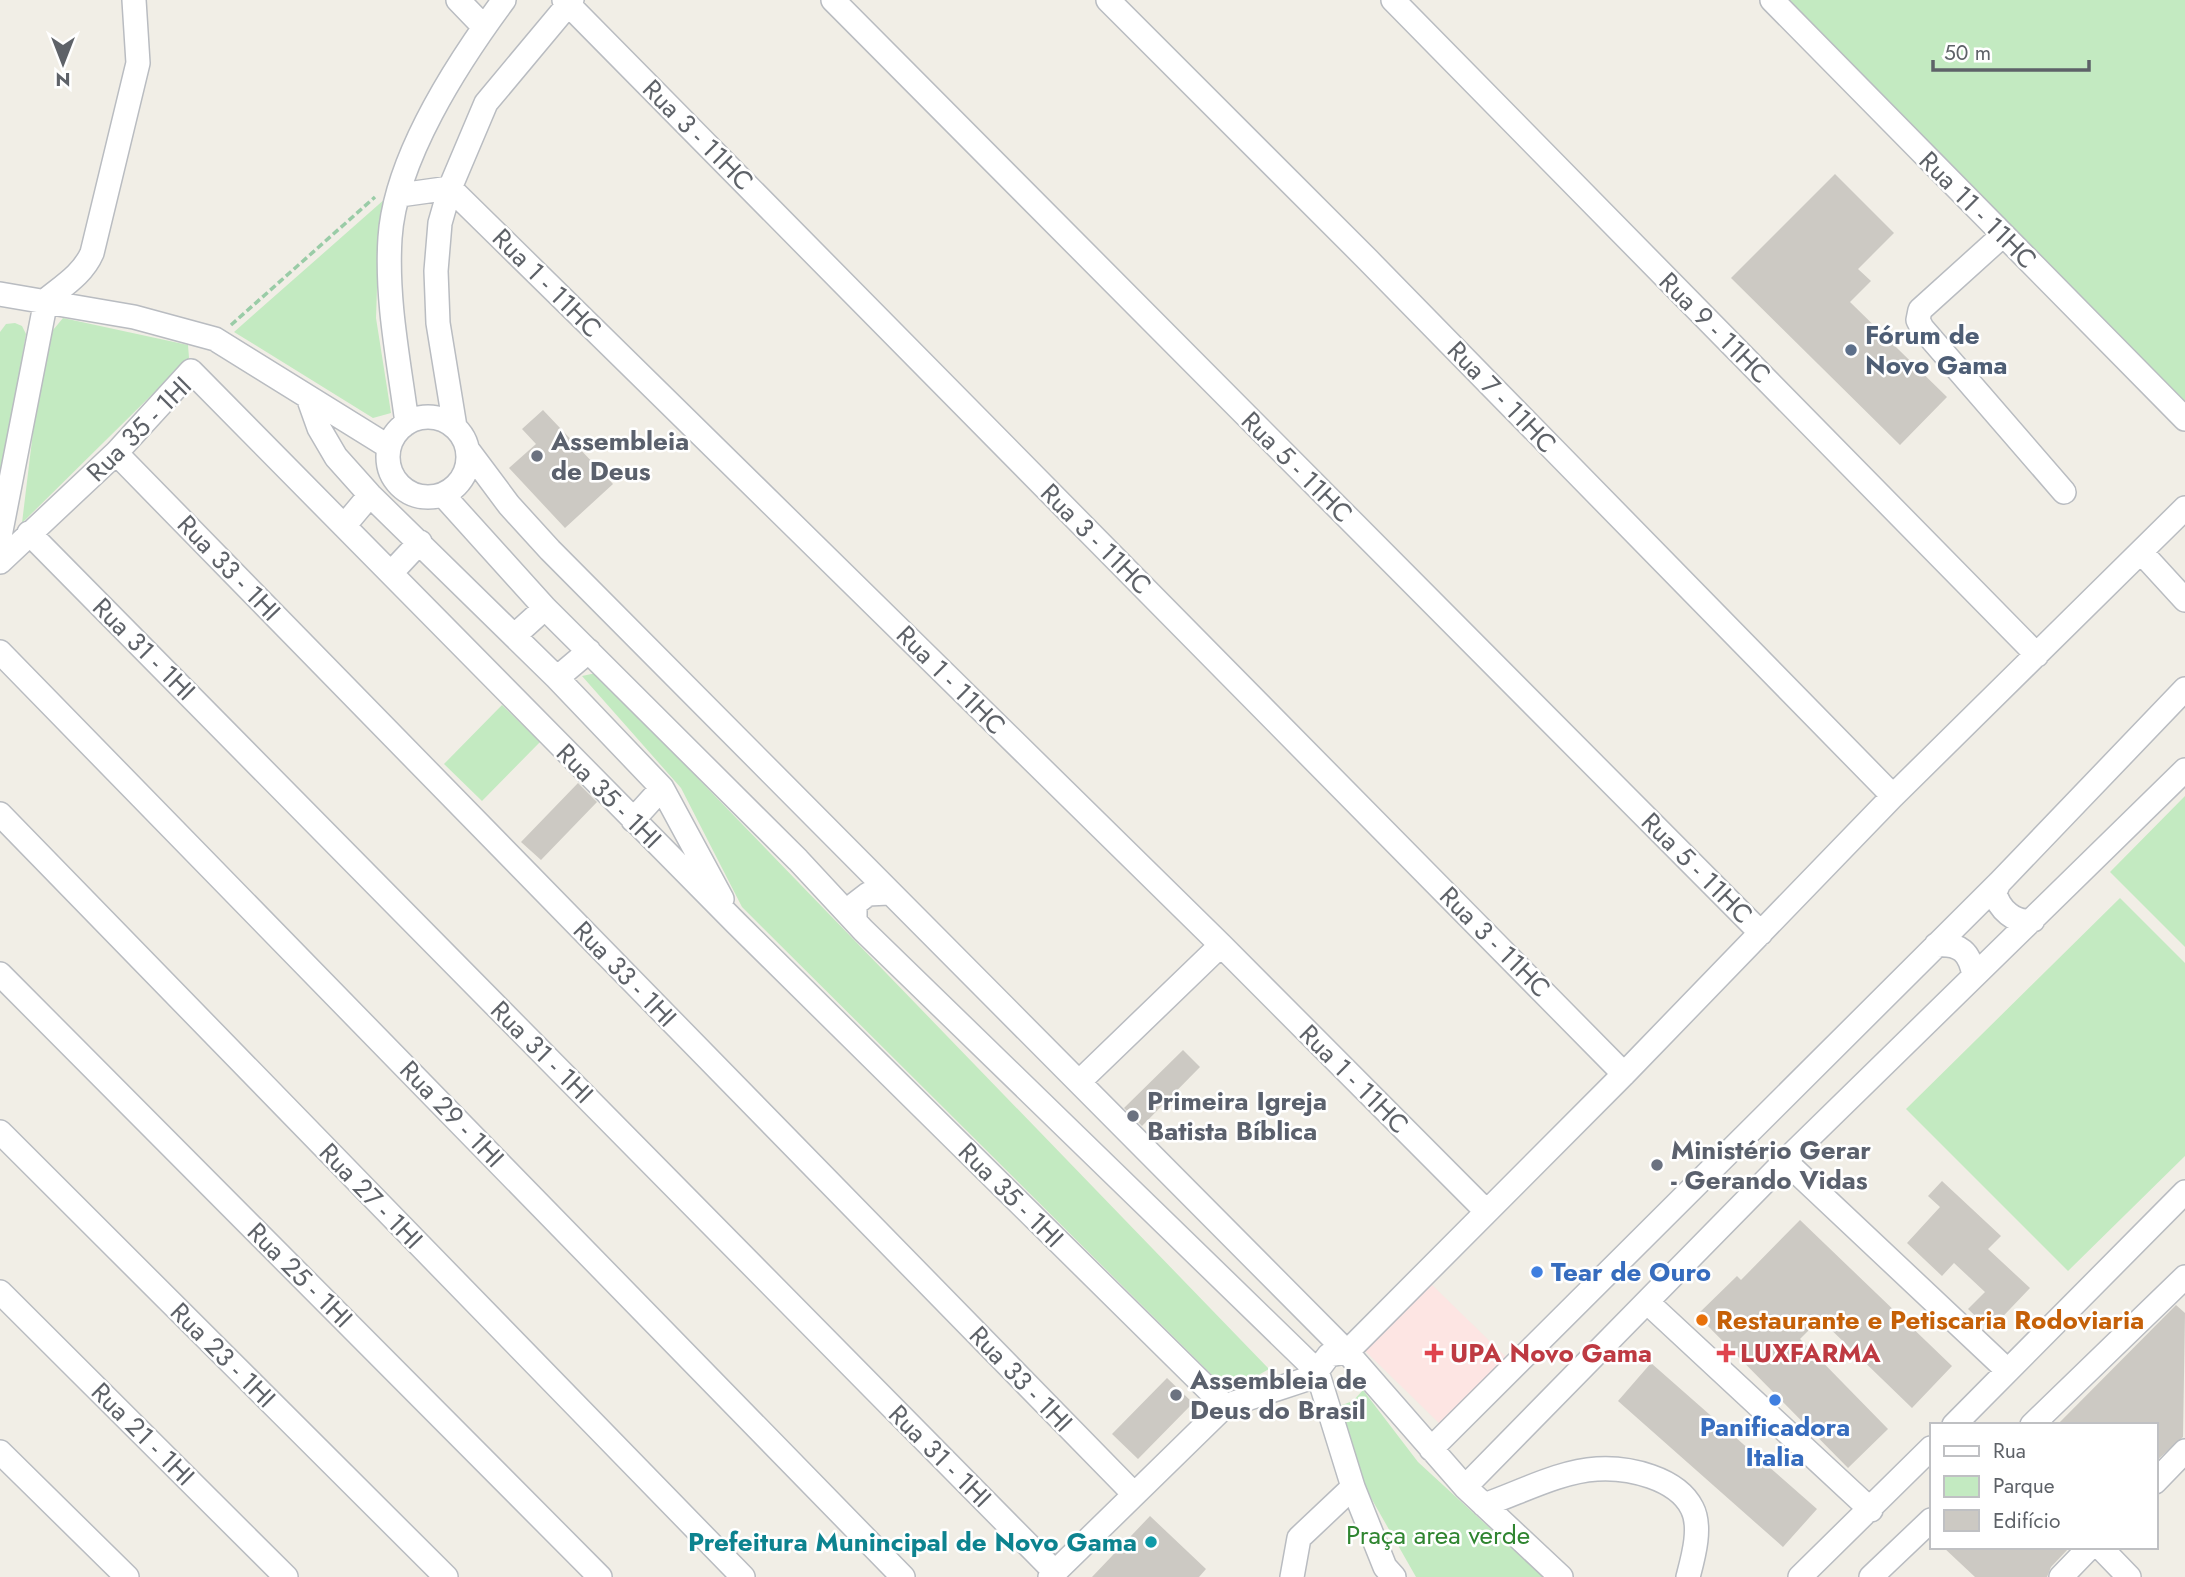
<svg xmlns="http://www.w3.org/2000/svg" width="2185" height="1577" font-family="Jost,sans-serif">
<style>
.medical{fill:#fde5e3}
.green{fill:#c3eac1}
.building{fill:#ccc9c3}
.lines{fill:none;stroke-linecap:round;stroke-linejoin:round}
.minor-casing{stroke:#b9bcc1;stroke-width:26}
.path{stroke:#9acca7;stroke-width:3.5;stroke-dasharray:7 3.5;stroke-linecap:butt}
.minor{stroke:#fff;stroke-width:23}
.service-dot{fill:#5c6f8a;stroke:#fff;stroke-width:2.5}
.worship-dot{fill:#6b7280;stroke:#fff;stroke-width:2.5}
.shop-dot{fill:#3f7fe0;stroke:#fff;stroke-width:2.5}
.food-dot{fill:#e8710a;stroke:#fff;stroke-width:2.5}
.health-dot{fill:#e0444e;stroke:#fff;stroke-width:2.5}
.culture-dot{fill:#0f9aa8;stroke:#fff;stroke-width:2.5}
.labels{text-anchor:middle;dominant-baseline:central;stroke-width:5;stroke-linejoin:round;paint-order:stroke}
.street-label{font-size:26px;fill:#5e6268;stroke:#fff}
.service-label{font-size:26px;font-weight:bold;fill:#4e5e75;stroke:#fff;text-anchor:start}
.worship-label{font-size:26px;font-weight:bold;fill:#5b616d;stroke:#fff;text-anchor:start}
.shop-label{font-size:26px;font-weight:bold;fill:#366cbe;stroke:#fff;text-anchor:start}
.food-label{font-size:26px;font-weight:bold;fill:#c56008;stroke:#fff;text-anchor:start}
.health-label{font-size:26px;font-weight:bold;fill:#be3a42;stroke:#fff;text-anchor:start}
.park-label{font-size:26px;fill:#2f8530;stroke:#fff}
.culture-label{font-size:26px;font-weight:bold;fill:#0d838f;stroke:#fff;text-anchor:end}
</style>
<rect width="100%" height="100%" fill="#f1eee6"/>
<path class="medical" d="M1428,1281L1506,1357L1440,1424L1362,1348Z"/>
<path class="green" d="M1772,0H2185V401Z
M386,198L378,257L376,318L391,413L373,418L234,332Z
M63,318L188,345L189,358L22,523L44,341Z
M15,323L22,326L26,334L0,486V332L6,324Z
M596,673L1269,1369L1229,1392L742,907L681,788L582,676Z
M502,705L540,742L482,801L444,764Z
M2185,796V947L2110,872Z
M2120,898L2185,963V1156L2068,1271L1906,1109Z
M1363,1390L1418,1462L1543,1577H1416L1362,1482L1339,1406L1353,1401Z"/>
<path class="building" d="M1835,174L1894,233L1858,269L1871,281L1850,302L1947,397L1900,445L1731,278Z
M543,410L613,484L565,528L509,468L536,444L522,429Z
M578,783L597,802L541,860L521,842Z
M1183,1050L1200,1067L1142,1126L1124,1108Z
M1942,1181L2001,1236L1988,1249L2030,1288L1990,1330L1968,1309L1985,1292L1954,1263L1942,1276L1907,1243L1940,1207L1928,1196Z
M1800,1220L1952,1366L1912,1408L1820,1319L1800,1339L1888,1429L1848,1468L1697,1315L1737,1276L1741,1280Z
M2176,1305L2185,1313L2183,1437L2155,1462V1425H2057Z
M1651,1363L1817,1509L1783,1547L1618,1401Z
M1167,1378L1193,1403L1138,1459L1112,1434Z
M1150,1516L1206,1569L1199,1577H1092Z
M1943,1547H2070L2051,1567L2047,1577H1975Z"/>
<g class="lines">
<g class="minor-casing">
<path id="minor" d="M458,0L484,27
M564,0L1624,1074
M833,0L1761,933
M1108,0L1368,260L1893,796
M1393,0L2037,655
M1772,0L2185,419
M400,195L450,188L1221,945L1486,1211
M2003,235L1920,310L1918,320L1922,328L2064,492
M0,294L134,317L215,339L389,447
M309,400L319,428L336,457L370,495L557,678L662,788L722,899
M388 457a40 40 0 1 1 80 0a40 40 0 1 1-80 0Z
M407,423C399,362 386,300 390,238C395,159 458,62 504,0
M455,427L438,323L436,271L440,223L450,188L486,103L572,0
M468,450L509,505L550,550L1347,1352L1465,1487L1561,1577
M116,453L1134,1494
M443,495L545,608L798,860L863,930L1317,1371L1353,1487L1385,1567L1394,1577
M344,526L370,495
M29,533L1055,1572
M0,536L46,300C63,286 83,274 92,253L138,63L134,0
M2141,552L2185,600
M0,562L116,453L191,371L736,923L1225,1406
M391,573L420,542
M514,636L545,608
M0,652L903,1577
M557,678L589,651
M0,814L743,1577
M633,820L662,788
M1999,883L1995,892C1998,908 2015,925 2033,920
M855,920V904L868,894L889,893
M1936,945C1960,943 1970,952 1974,976
M0,974L600,1577
M1079,1082L1221,945
M0,1132L446,1577
M1785,1161L2007,1370
M0,1292L286,1577
M1647,1302L1871,1510
M1954,1425L2185,1192
M2032,1425L2185,1277
M1431,1449L1999,883L2185,689
M0,1452L127,1577
M2155,1482L2185,1451
M1465,1487L1785,1161L2185,770
M1484,1505C1519,1493 1560,1471 1597,1469C1629,1467 1677,1478 1692,1508C1702,1527 1693,1558 1688,1577
M2100,1547L2129,1577
M1050,1577L1225,1406L1304,1380L1317,1371L1329,1355L1347,1352L1624,1074L1893,796L2185,508
M1292,1577L1299,1538L1353,1487
M1800,1577L1931,1448
M1871,1577L1931,1520
M2061,1577L2090,1547"/>
</g>
<path class="path" d="M231,325L375,197"/>
<use href="#minor" class="minor"/>
</g>
<circle class="service-dot" cx="1851" cy="350" r="7"/>
<g class="worship-dot">
<circle cx="537" cy="456" r="7"/>
<circle cx="1133" cy="1116" r="7"/>
<circle cx="1657" cy="1165" r="7"/>
<circle cx="1176" cy="1395" r="7"/>
</g>
<g class="shop-dot">
<circle cx="1537" cy="1272" r="7"/>
<circle cx="1775" cy="1400" r="7"/>
</g>
<circle class="food-dot" cx="1702" cy="1320" r="7"/>
<g class="health-dot">
<path d="M1430.5 1342.5h7v7h7v7h-7v7h-7v-7h-7v-7h7z"/>
<path d="M1722.5 1342.5h7v7h7v7h-7v7h-7v-7h-7v-7h7z"/>
</g>
<circle class="culture-dot" cx="1151" cy="1542" r="7"/>
<g class="labels">
<g class="street-label">
<text transform="translate(698 135) rotate(45)">Rua 3 - 11HC</text>
<text transform="translate(1978 210) rotate(45)">Rua 11 - 11HC</text>
<text transform="translate(547 283) rotate(45)">Rua 1 - 11HC</text>
<text transform="translate(1715 328) rotate(45)">Rua 9 - 11HC</text>
<text transform="translate(1502 397) rotate(46)">Rua 7 - 11HC</text>
<text transform="translate(139 429) rotate(-45)">Rua 35 - 1HI</text>
<text transform="translate(1297 467) rotate(45)">Rua 5 - 11HC</text>
<text transform="translate(1096 539) rotate(45)">Rua 3 - 11HC</text>
<text transform="translate(229 568) rotate(46)">Rua 33 - 1HI</text>
<text transform="translate(144 649) rotate(45)">Rua 31 - 1HI</text>
<text transform="translate(951 680) rotate(45)">Rua 1 - 11HC</text>
<text transform="translate(609 796) rotate(45)">Rua 35 - 1HI</text>
<text transform="translate(1697 868) rotate(45)">Rua 5 - 11HC</text>
<text transform="translate(1495 942) rotate(45)">Rua 3 - 11HC</text>
<text transform="translate(625 974) rotate(46)">Rua 33 - 1HI</text>
<text transform="translate(542 1052) rotate(45)">Rua 31 - 1HI</text>
<text transform="translate(1354 1079) rotate(45)">Rua 1 - 11HC</text>
<text transform="translate(452 1114) rotate(46)">Rua 29 - 1HI</text>
<text transform="translate(1011 1195) rotate(45)">Rua 35 - 1HI</text>
<text transform="translate(371 1196) rotate(46)">Rua 27 - 1HI</text>
<text transform="translate(300 1275) rotate(45)">Rua 25 - 1HI</text>
<text transform="translate(223 1355) rotate(45)">Rua 23 - 1HI</text>
<text transform="translate(1021 1379) rotate(46)">Rua 33 - 1HI</text>
<text transform="translate(143 1434) rotate(45)">Rua 21 - 1HI</text>
<text transform="translate(940 1456) rotate(45)">Rua 31 - 1HI</text>
</g>
<g class="service-label">
<text x="1865" y="335">Fórum de<tspan x="1865" dy="30">Novo Gama</tspan></text>
</g>
<g class="worship-label">
<text x="551" y="441">Assembleia<tspan x="551" dy="30">de Deus</tspan></text>
<text x="1147" y="1101">Primeira Igreja<tspan x="1147" dy="30">Batista Bíblica</tspan></text>
<text x="1671" y="1150">Ministério Gerar<tspan x="1671" dy="30">- Gerando Vidas</tspan></text>
<text x="1190" y="1380">Assembleia de<tspan x="1190" dy="30">Deus do Brasil</tspan></text>
</g>
<g class="shop-label">
<text x="1551" y="1272">Tear de Ouro</text>
<text x="1775" y="1427" text-anchor="middle">Panificadora<tspan x="1775" dy="30">Italia</tspan></text>
</g>
<g class="food-label">
<text x="1716" y="1320">Restaurante e Petiscaria Rodoviaria</text>
</g>
<g class="health-label">
<text x="1450" y="1353">UPA Novo Gama</text>
<text x="1740" y="1353">LUXFARMA</text>
</g>
<g class="park-label">
<text x="1438" y="1535">Praça area verde</text>
</g>
<g class="culture-label">
<text x="1137" y="1542">Prefeitura Munincipal de Novo Gama</text>
</g>
</g>
<rect x="1930" y="1423" width="228" height="126" fill="#ffffff" stroke="#bfc0c3" stroke-width="2"/>
<rect x="1944" y="1446" width="35" height="10" fill="#ffffff" stroke="#bfc0c3" stroke-width="2"/>
<text x="1993" y="1458" font-size="21" fill="#5e6268">Rua</text>
<rect x="1944" y="1476" width="35" height="21" fill="#c3eac1" stroke="#bfc0c3" stroke-width="2"/>
<text x="1993" y="1493" font-size="21" fill="#5e6268">Parque</text>
<rect x="1944" y="1510" width="35" height="21" fill="#ccc9c3" stroke="#bfc0c3" stroke-width="2"/>
<text x="1993" y="1528" font-size="21" fill="#5e6268">Edifício</text>
<g transform="translate(63 63) rotate(180)" stroke="#ffffff" stroke-width="5" paint-order="stroke">
<path d="M0-5L12 26L0 18L-12 26Z" fill="#5e6268"/>
<text y="-10" font-size="19" font-weight="bold" text-anchor="middle" fill="#5e6268">N</text>
</g>
<path d="M1933 60v10h156v-10" fill="none" stroke="#5e6268" stroke-width="3.5"/>
<text x="1944" y="60" font-size="21" fill="#5e6268" stroke="#ffffff" stroke-width="5" paint-order="stroke">50 m</text>
</svg>
